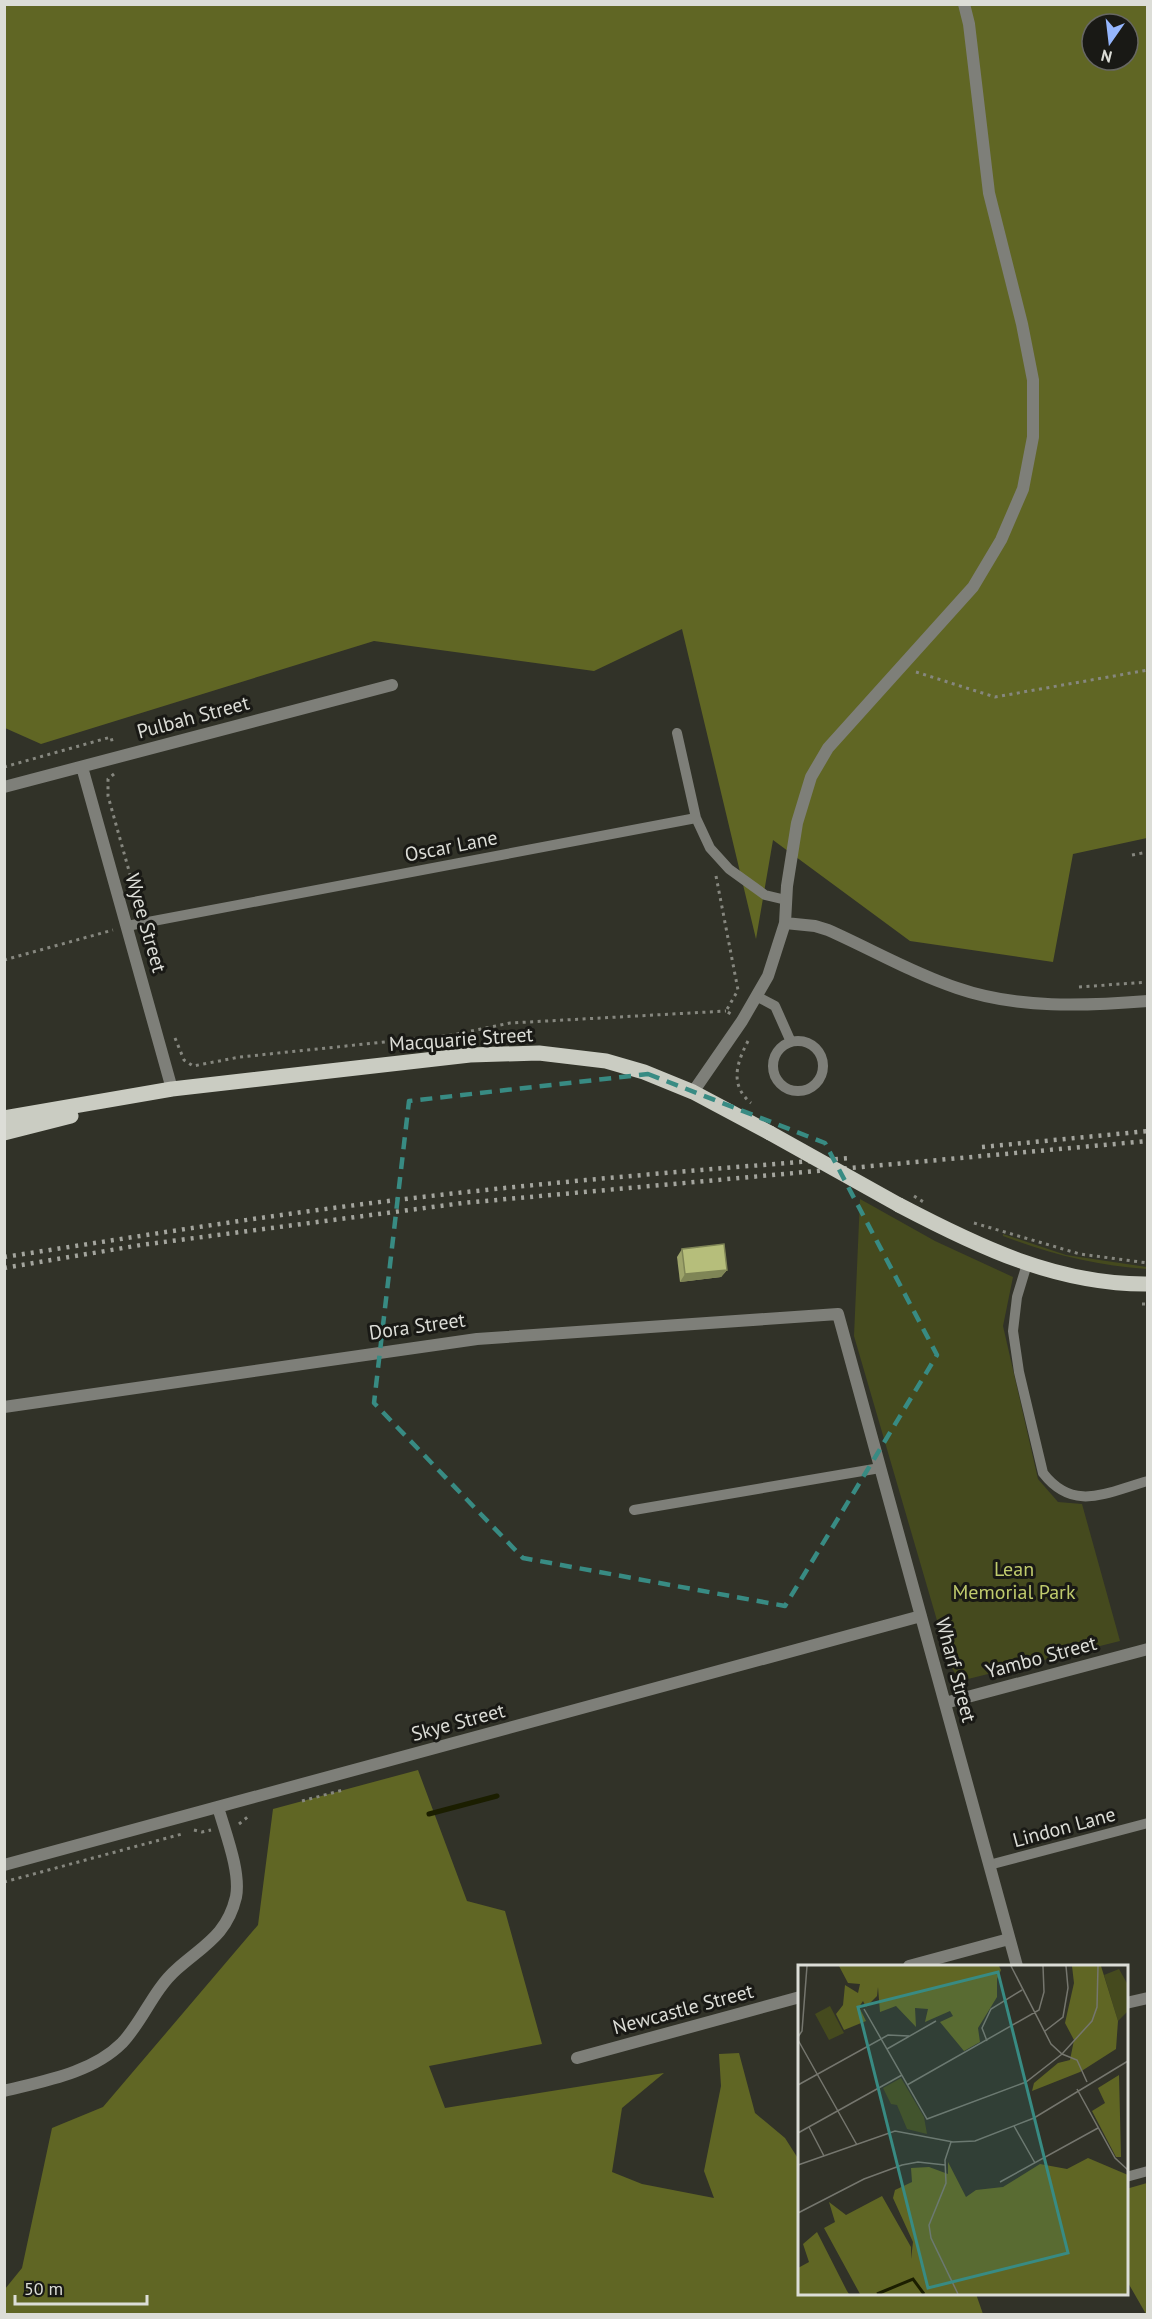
<svg xmlns="http://www.w3.org/2000/svg" width="1152" height="2319" font-family="'PT Sans',sans-serif">
<style>
.green{fill:#454a1e}
.forest{fill:#606624;fill-rule:evenodd}
.lines{fill:none;stroke-linecap:round;stroke-linejoin:round}
.stream{stroke:#1b1e00;stroke-width:5}
.path{stroke:#86877f;stroke-width:3;stroke-dasharray:3 4.5;stroke-linecap:butt}
.lane{stroke:#7e7f79;stroke-width:10}
.street{stroke:#7e7f79;stroke-width:12}
.primary{stroke:#caccc2;stroke-width:15}
.rail{stroke:#a4a59e;stroke-width:4.5;stroke-dasharray:3 6;stroke-linecap:butt}
.path-bridge{stroke:#86877f;stroke-width:3;stroke-dasharray:3 4.5;stroke-linecap:butt}
.primary-bridge{stroke:#caccc2;stroke-width:15}
.wall{fill:#9da36a}
.shaded-wall{fill:#7f8556}
.building{fill:#b6be7b;stroke:#7f8556;stroke-width:1.5}
.marked{fill:none;stroke:#388b83;stroke-width:4.5;stroke-dasharray:12 8;stroke-linejoin:round}
.labels{text-anchor:middle;dominant-baseline:central;stroke-width:6;stroke-linejoin:round;paint-order:stroke}
.street-label{font-size:20px;fill:#dcddd7;stroke:#191915}
.park-label{font-size:20px;fill:#c0cb6d;stroke:#191915}
.inset-river{fill:none;stroke:#1b1e00;stroke-width:3}
.inset-road{fill:none;stroke:#75766e;stroke-width:1.5}
.view{fill:#388b83;fill-opacity:0.15;stroke:#388b83;stroke-width:3}
.inset-edge{fill:none;stroke:#dcddd7;stroke-width:3}
</style>
<rect width="100%" height="100%" fill="#313228"/>
<path class="green" d="M860,1199L935,1241L1013,1277L1003,1326L1038,1479L1058,1502L1082,1504L1120,1641L960,1681L950,1665L854,1336Z
M1003,1234L1066,1255L1147,1267V1269C1097,1266 1050,1254 1003,1236Z"/>
<path class="forest" d="M5,5H1147V838L1073,854L1053,962L910,941L773,840L756,939L682,629L594,671L374,641L41,744L5,728ZM1092,24H1128V60H1092Z
M418,1770L467,1901L505,1911L542,2044L429,2066L445,2108L664,2073L622,2108L612,2172L642,2184L714,2198L704,2171L721,2086L719,2054L739,2053L755,2113L785,2138L799,2160L800,2294H976L983,2314H5V2289L22,2268L52,2128L103,2107L258,1925L273,1809Z
M1147,2183L1148,2314H1146L1127,2281L1126,2189Z"/>
<g class="lines">
<path class="stream" d="M429,1814L497,1796"/>
<path class="path" d="M916,672L995,697L1148,670
M4,767L111,737L113,745
M114,774L108,779V796L140,910
M1132,855L1148,852
M716,876L738,990L726,1011L731,1014
M4,960L113,930
M1079,987L1148,982
M175,1038L184,1060L193,1066L240,1057L452,1035L510,1023L726,1011
M748,1041C737,1062 729,1085 751,1103
M974,1223L1080,1254L1148,1263
M1142,1304H1148
M302,1801L343,1790
M239,1824L250,1815
M194,1830L202,1832L211,1830
M4,1882L182,1834"/>
<path class="lane" d="M677,733L696,818L710,848L729,869L765,895L786,900
M127,926L696,818
M758,997L775,1006L791,1042
M773 1066a25 25 0 1 1 50 0a25 25 0 1 1-50 0Z
M1027,1264L1017,1297L1013,1331L1019,1372L1043,1473C1074,1513 1107,1492 1148,1481
M634,1510L880,1468
M989,1865L1148,1823
M1126,2177L1148,2171"/>
<path class="street" d="M82,767L172,1089
M4,787L392,685
M785,923L815,926L828,930C871,949 912,973 957,988C1017,1009 1085,1006 1148,1001
M693,1092L742,1021L768,976L785,923L787,886L797,823L811,777L828,748L973,587L1001,540L1023,489L1033,437V380L1022,324L989,193L969,24L964,4
M4,1407L477,1339L838,1314L1017,1966
M945,1703L1148,1649
M4,1865L921,1616
M909,1966L1009,1939
M1126,2003L1148,1998
M577,2058L800,1997
M4,2091C44,2081 92,2073 122,2043C143,2021 153,1990 177,1969C204,1945 227,1935 236,1897C241,1872 225,1832 218,1807"/>
<path class="primary" d="M4,1118L172,1089L470,1055L539,1053L606,1061L644,1072L693,1092L770,1133
M4,1133L71,1116
M899,1205C977,1246 1057,1285 1148,1284"/>
<path class="rail" d="M982,1147L1148,1131
M4,1257C109,1241 213,1224 318,1210C495,1186 673,1172 850,1158
M4,1268L141,1245L463,1203L1148,1141"/>
<path class="path-bridge" d="M914,1196L925,1203"/>
<path class="primary-bridge" d="M770,1133L899,1205"/>
</g>
<path class="wall" d="M682,1249L727,1270L721,1277L680,1282L677,1257Z"/>
<path class="shaded-wall" d="M727,1270L721,1277L680,1282L685,1274Z"/>
<path class="building" d="M724,1244L727,1270L685,1274L682,1249Z"/>
<path class="marked" d="M648,1074L825,1143L937,1355L785,1606L523,1558L374,1403L409,1101Z"/>
<g class="labels">
<g class="street-label">
<text transform="translate(193 717) rotate(-15)">Pulbah Street</text>
<text transform="translate(451 846) rotate(-11)">Oscar Lane</text>
<text transform="translate(146 923) rotate(74)">Wyee Street</text>
<text transform="translate(461 1039) rotate(-4)">Macquarie Street</text>
<text transform="translate(417 1326) rotate(-8)">Dora Street</text>
<text transform="translate(1041 1657) rotate(-15)">Yambo Street</text>
<text transform="translate(956 1670) rotate(75)">Wharf Street</text>
<text transform="translate(458 1722) rotate(-15)">Skye Street</text>
<text transform="translate(1064 1827) rotate(-15)">Lindon Lane</text>
<text transform="translate(683 2009) rotate(-15)">Newcastle Street</text>
</g>
<g class="park-label">
<text x="1014" y="1569">Lean<tspan x="1014" dy="23">Memorial Park</tspan></text>
</g>
</g>
<g transform="translate(798 1965)">
<rect width="330" height="330" fill="#313228"/>
<path d="M321,4L330,20V46L320,56L306,10ZM32,41L46,68L31,75L17,49ZM103,113L126,152L129,169L109,164L99,140L93,139L85,123Z" fill="#454a1e"/>
<path d="M41,1H201L203,5L199,14V32L180,63L182,77L166,86L142,57L155,51L152,46L127,57L130,44L117,43L118,62L98,41L82,47L80,22L79,31L68,42L65,36L61,42L68,56L46,65L38,49L45,40L47,20L60,28L62,19L50,18ZM274,1H303L320,56L318,84L282,107L234,126L236,118L260,98L272,95L276,75L267,58L276,18ZM321,110L323,192H318L294,146L307,138L300,123ZM290,193L330,210V329H62L26,263L37,257L31,237L48,250L84,231L113,282V294L115,277L95,233L97,225L114,217L113,203L131,202L150,209V197L168,232L178,225L205,222L242,199L269,204ZM19,267L49,326L51,329H0V303L11,297L5,279Z" fill="#606624"/>
<path class="inset-river" d="M79,329L115,314L126,329"/>
<path class="inset-road" d="M213,1L253,79L264,89L279,95L289,117M66,44L129,154L228,117L264,89L294,56L299,42L300,1M247,66L265,52L270,23L268,1M0,72L4,66L9,1M0,75L59,180M189,76L184,63L193,44L224,25M89,84L138,56M0,120L90,70L111,71M109,120L241,45L246,27L245,1M279,124L317,193L330,205M216,161L237,198M11,162L26,191M0,168L104,110M153,177L147,195L148,218L131,260L133,273L160,329M0,200L97,166L155,177L177,176L236,153L330,96M202,217L300,163M0,248L66,214L104,200L120,197L147,200"/>
<path class="view" d="M200,7L270,288L130,323L60,42Z"/>
<rect width="330" height="330" class="inset-edge"/>
</g>
<rect width="1152" height="2319" fill="none" stroke="#dcddd7" stroke-width="12"/>
<g transform="translate(1110 42) rotate(194)"><circle r="28" fill="#191915" stroke="#676763" stroke-width="1.5"/>
<path d="M0-4.5L10 22L0 15L-10 22Z" fill="#95b6fd"/>
<text y="-9" font-size="16" font-weight="bold" text-anchor="middle" fill="#dcddd7">N</text>
</g>
<path d="M15 2295v9h132v-9" fill="none" stroke="#dcddd7" stroke-width="3"/>
<text x="24" y="2295" font-size="18" fill="#dcddd7" stroke="#191915" stroke-width="4.5" paint-order="stroke">50 m</text>
</svg>
